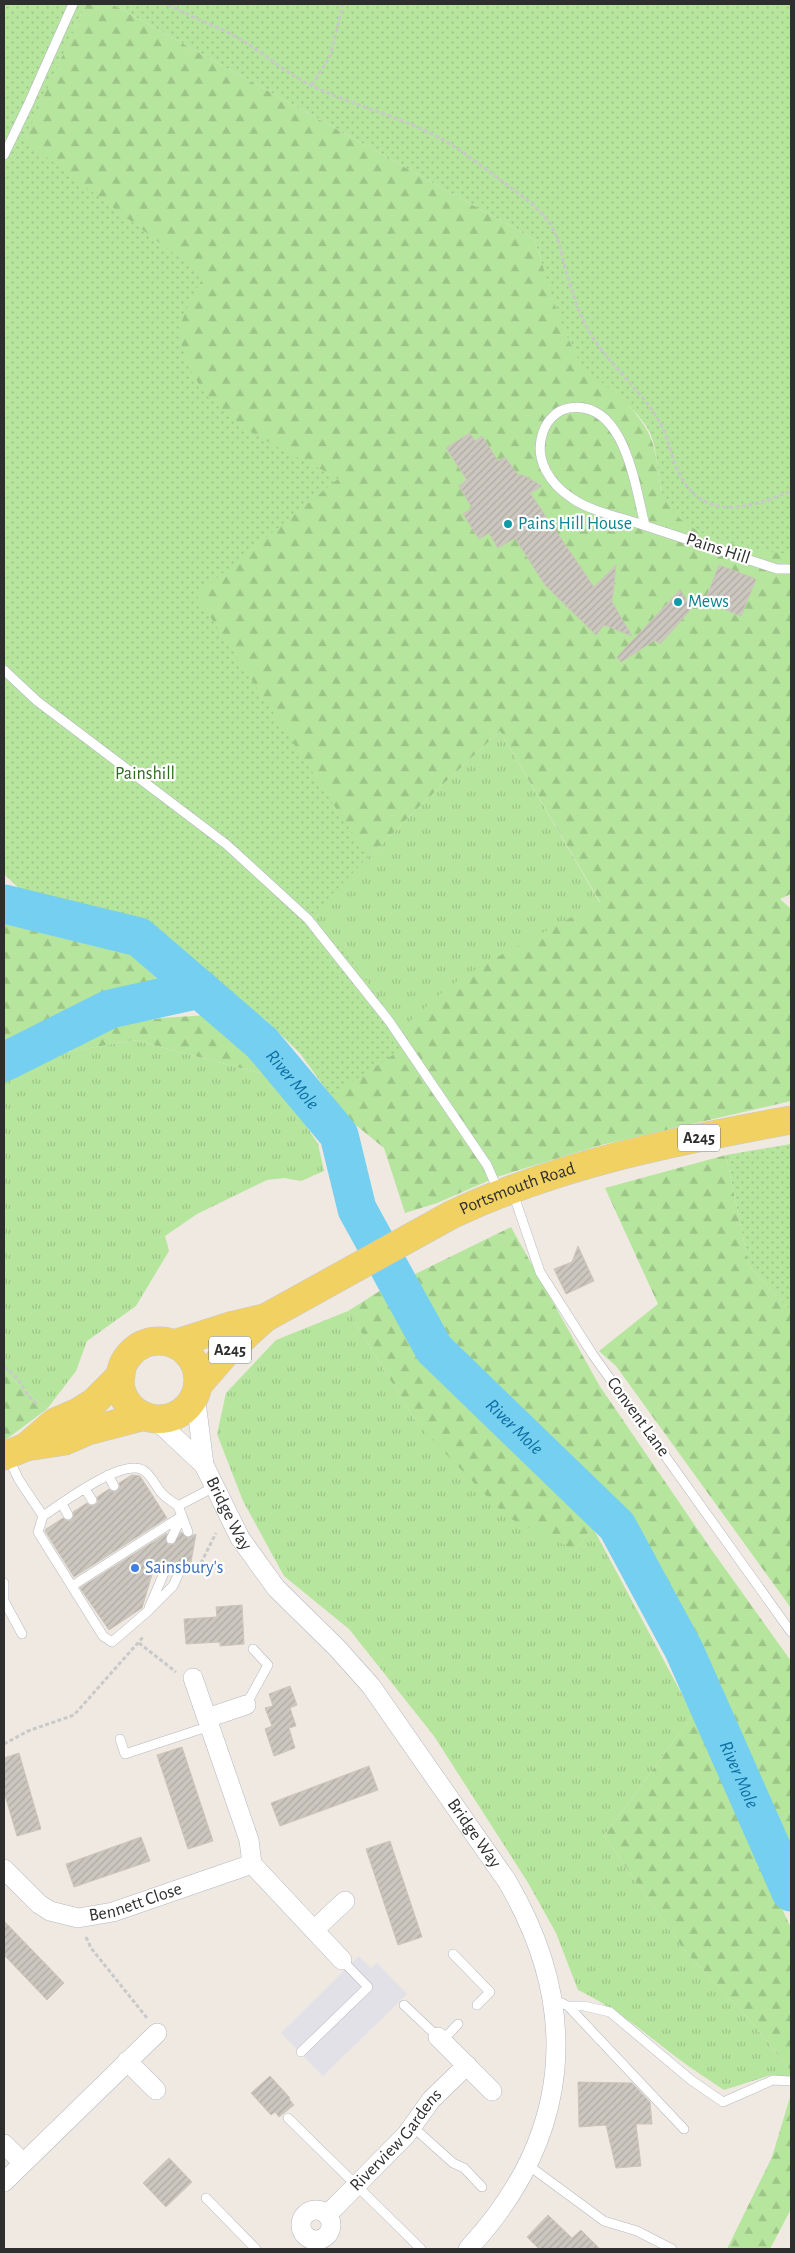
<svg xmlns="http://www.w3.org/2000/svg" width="795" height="2253" font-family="'Alegreya Sans',sans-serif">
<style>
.industrial{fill:#e3e1e8}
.grass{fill:url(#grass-tufts)}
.forest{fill:url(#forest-firs)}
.garden{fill:url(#garden-dots)}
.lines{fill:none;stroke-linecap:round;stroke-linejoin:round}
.river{stroke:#75cff0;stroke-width:39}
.building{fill:url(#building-hatch);stroke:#cbc5ba}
.lane-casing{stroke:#b4b7c1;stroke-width:10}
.street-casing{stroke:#b4b7c1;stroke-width:20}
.primary-casing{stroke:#c9c9c9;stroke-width:29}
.path{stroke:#c9c9c9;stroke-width:3;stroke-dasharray:4 2.5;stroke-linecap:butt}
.lane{stroke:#fff;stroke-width:9}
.street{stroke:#fff;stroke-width:19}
.primary{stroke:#f2d163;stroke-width:28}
.culture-dot{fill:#0f9aa8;stroke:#fff;stroke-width:2}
.shop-dot{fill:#3f7fe0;stroke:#fff;stroke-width:2}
.labels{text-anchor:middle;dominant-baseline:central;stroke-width:4.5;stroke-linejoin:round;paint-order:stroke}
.shield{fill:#fff;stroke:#6d6d6d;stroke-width:1}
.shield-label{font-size:16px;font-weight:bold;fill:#2e2e2e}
.culture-label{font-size:18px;fill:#0d838f;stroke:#fff;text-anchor:start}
.street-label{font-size:18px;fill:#2e2e2e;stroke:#fff}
.park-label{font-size:18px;fill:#2c6e1b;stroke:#fff}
.shop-label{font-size:18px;fill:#366cbe;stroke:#fff;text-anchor:start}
.water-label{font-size:19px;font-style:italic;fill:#0d6fa3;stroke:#fff}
</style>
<defs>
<pattern id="grass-tufts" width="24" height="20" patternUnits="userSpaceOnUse" patternTransform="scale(1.25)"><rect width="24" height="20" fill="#b6e59e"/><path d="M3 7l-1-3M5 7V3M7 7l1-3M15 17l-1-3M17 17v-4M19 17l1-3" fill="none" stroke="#9dc588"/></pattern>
<pattern id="forest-firs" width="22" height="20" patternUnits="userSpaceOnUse" patternTransform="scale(1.25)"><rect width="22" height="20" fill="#b6e59e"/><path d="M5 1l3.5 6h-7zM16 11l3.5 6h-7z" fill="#9dc588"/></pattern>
<pattern id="garden-dots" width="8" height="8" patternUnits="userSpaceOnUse" patternTransform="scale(1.25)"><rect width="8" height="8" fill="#b6e59e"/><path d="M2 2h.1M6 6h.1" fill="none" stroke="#9dc588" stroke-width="1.8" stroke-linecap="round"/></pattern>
<pattern id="building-hatch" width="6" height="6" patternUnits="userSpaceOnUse" patternTransform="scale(1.25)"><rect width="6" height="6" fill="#cbc7bf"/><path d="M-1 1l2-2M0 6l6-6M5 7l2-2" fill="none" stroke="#afaba4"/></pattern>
</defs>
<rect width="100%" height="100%" fill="#efe9e1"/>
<path class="industrial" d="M359,1956L371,1968L377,1963L407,1994L323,2076L281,2033Z"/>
<path class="grass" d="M4,419L345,880L424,802L500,731L600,903L543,933L402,1029L373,1054L208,977L147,921L19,888L4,874Z
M134,1040L275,1077L318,1144L324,1171L301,1181L284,1178L267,1180L197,1214L165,1236L169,1251L136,1306L87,1341L76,1371L47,1409L4,1372V1073L34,1058Z
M348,1311L418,1425L575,1550L593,1528L693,1715L604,1836L684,1950L749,2019L791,2071V2077L771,2075L724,2090C708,2079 692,2069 676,2057C645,2033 614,2007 578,1990L556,1933L527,1881L434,1736L349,1629L284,1576L243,1501L217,1434L226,1393L276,1340Z"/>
<path class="forest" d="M86,4H112L534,239L544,269L629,406C657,437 655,451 661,490L791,503V894L780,899L791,909V1101L601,1145L497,1177L437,1203L405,1213L384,1148L346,1117L300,1053L267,1021L373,1054L447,988L484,964L600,902L500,731L424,802L345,880L4,416L23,140Z
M4,920L129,953L160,981L71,1008L4,1050Z
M208,1015L218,1018L275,1077L134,1040L68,1052L112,1026L162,1018Z
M726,1155L749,1266L791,1311V1608L616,1366L599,1351L658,1304L605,1188Z
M511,1227L599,1385L711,1549L791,1661V1858L677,1602L620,1508L448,1341L413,1275Z
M386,1287L428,1369L593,1528L575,1550L507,1517L418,1425L348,1311Z
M4,1372L47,1409L4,1441Z
M693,1715L791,1928V2071L749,2019L684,1950L604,1836Z
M791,2094V2209L770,2249H727L772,2157Z"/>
<path class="garden" d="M4,4H86L24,140L185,262L203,278C194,294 179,319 179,338C180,343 183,350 185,356C204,418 286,451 339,478L196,595L368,857L311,916L351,959L411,1043L331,1096L300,1053L267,1021L208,977L148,921L19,888L4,874Z
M112,4H791V554C750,551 671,537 661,488C656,466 658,441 644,423C627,399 600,384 581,363C577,358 575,351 572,346C554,313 547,275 534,239Z
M791,1144V1311L749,1266L726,1155Z"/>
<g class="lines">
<g class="river">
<path id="s1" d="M4,904L139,937L262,1043L339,1135L357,1209L434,1349L617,1526L684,1650L791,1892"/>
<path d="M4,1062L110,1009L200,989"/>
</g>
</g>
<path class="building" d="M470,433L475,441L482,436L498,461L505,457L518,475H523L542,486L530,493L594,587L616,565L612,602L632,636L604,625L596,635L545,585L515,538L498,548L489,533L479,539L463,514L472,508L459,486L467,480L446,448Z
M719,565L756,579L741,616L705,601Z
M680,590L692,608L660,644L655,640L621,662L617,657Z
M578,1246L594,1281L566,1294L554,1269L572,1262Z
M132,1475L140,1476L167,1518L74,1577L45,1531L46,1529L63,1518L67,1521L71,1520L74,1516L73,1512L87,1503L90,1506L95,1505L98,1502L97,1497L109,1489L113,1492L117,1491L120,1487L119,1483Z
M181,1532L187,1538L196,1534L190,1568L187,1562L182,1560L174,1564L171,1574L166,1567L161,1568L158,1572L153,1571L142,1608L109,1630L80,1588L167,1533L166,1542L169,1545L174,1544Z
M242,1605L244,1644L220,1646V1642L186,1644L184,1619L217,1617L216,1607Z
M290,1686L297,1705L290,1708L296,1726L289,1728L295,1748L274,1756L265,1729L272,1726L265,1708L273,1706L269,1694Z
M182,1747L213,1841L188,1849L157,1755Z
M19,1753L41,1829L17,1836L4,1792V1758Z
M369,1766L378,1790L280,1826L271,1803Z
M141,1837L150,1861L74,1887L66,1864Z
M390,1841L422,1937L398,1945L366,1849Z
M4,1921L64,1983L47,2000L4,1955Z
M270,2076L290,2098L289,2099L294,2105L279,2117L275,2112L271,2115L251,2093Z
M578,2082L632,2083L650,2102L652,2124H636L641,2166L616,2168L606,2125L579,2127Z
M169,2158L192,2182L166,2207L143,2183Z
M548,2215L572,2238L581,2230L600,2249H539L527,2237Z"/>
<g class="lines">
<g class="lane-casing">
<path id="lane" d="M4,155L28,105L73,4
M645,525C635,487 625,399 569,408C556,410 547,421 543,432C533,460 551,485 573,499C590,511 620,517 640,524C686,539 732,554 777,569H791
M4,670L37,701L226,844L308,919L389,1021L487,1165L499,1192
M513,1193L540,1272L593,1355L791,1632
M8,1457L19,1480L43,1516C61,1504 122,1458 143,1470C151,1475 154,1483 160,1491C164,1497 172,1501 178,1506L214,1487
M108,1475L114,1486
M85,1489L92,1500
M62,1504L68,1515
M43,1516L38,1532L103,1636L112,1642L147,1612L173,1586L182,1566
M182,1516L188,1532
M171,1539L182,1516
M4,1583V1601L22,1634
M72,1586L182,1516L178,1506
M149,1608L164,1573
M246,1705L268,1665L253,1649
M120,1739L125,1754L210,1726
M453,1954L490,1992L477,2005
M551,1998L568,2006H584L610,2012L691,2080L723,2102L773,2080L791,2081
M404,2005L438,2037
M568,2006L684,2129
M442,2041L458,2024
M301,2052L368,1987L342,1960
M288,2118L421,2249
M413,2127L453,2163L464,2168L482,2187
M528,2165L604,2221L637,2231L672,2249
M206,2198L256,2249"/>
</g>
<g class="street-casing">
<g id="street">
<path id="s2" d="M195,1394L204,1465L240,1538L276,1588L337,1648L371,1686L507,1881C583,2011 571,2138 468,2249"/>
<path d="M154,1418L204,1465"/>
<path d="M193,1678L249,1840L252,1864L342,1960"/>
<path d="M207,1718L246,1705"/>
<path id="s3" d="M4,1869L39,1904L50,1911L78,1918L113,1912L252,1864"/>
<path d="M314,1930L345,1901"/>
<path d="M438,2037L492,2091"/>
<path d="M127,2061L156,2090"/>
<path d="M4,2144L23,2163"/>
<path d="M4,2182L157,2033"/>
<circle cx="316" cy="2225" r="15"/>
<path id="s4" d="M327,2215L406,2135L431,2100L467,2065"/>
</g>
</g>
<g class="primary-casing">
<g id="primary">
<circle cx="159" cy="1380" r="39"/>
<path d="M174,1344L230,1326L264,1318"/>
<path id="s5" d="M198,1385L224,1355L265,1318L451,1215C559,1164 675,1141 791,1120"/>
<path d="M27,1446L55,1422L78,1412L94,1402L121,1375"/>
<path d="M4,1456L26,1447L65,1441L88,1431L145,1416"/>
</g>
</g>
<path class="path" d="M168,4C193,19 221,27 245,42C267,56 287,73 310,85C350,104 394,115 434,135C458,147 480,165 502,181C519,194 538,206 550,224C558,236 561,250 564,264C571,286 576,309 588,329C606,363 639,387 659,421C668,436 670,453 677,469C701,523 748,509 791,491
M312,85L330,56L343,4
M4,1367C23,1379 22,1393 38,1405
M198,1569L216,1533
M139,1643L176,1672
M4,1744L28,1731L74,1715L144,1636
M86,1937L91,1948L147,2018"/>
<use href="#lane" class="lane"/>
<use href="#street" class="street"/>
<use href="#primary" class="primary"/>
</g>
<g class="culture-dot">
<circle cx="508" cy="524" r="5"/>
<circle cx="678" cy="602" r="5"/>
</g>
<circle class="shop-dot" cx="135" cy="1568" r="5"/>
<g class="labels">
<g class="shield">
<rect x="678" y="1124.5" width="42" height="27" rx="4"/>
<rect x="209" y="1336.5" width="42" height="27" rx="4"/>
</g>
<g class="shield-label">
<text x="699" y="1138">A245</text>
<text x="230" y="1350">A245</text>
</g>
<g class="culture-label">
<text x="518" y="524">Pains Hill House</text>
<text x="688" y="602">Mews</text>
</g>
<g class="street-label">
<text transform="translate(718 549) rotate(18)">Pains Hill</text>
<text stroke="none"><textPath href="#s5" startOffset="379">Portsmouth Road</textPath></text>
<text transform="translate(638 1417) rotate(54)">Convent Lane</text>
<text stroke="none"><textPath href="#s2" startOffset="126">Bridge Way</textPath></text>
<text stroke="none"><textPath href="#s2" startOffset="531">Bridge Way</textPath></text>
<text stroke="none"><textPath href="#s3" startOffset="151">Bennett Close</textPath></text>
<text stroke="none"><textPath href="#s4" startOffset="102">Riverview Gardens</textPath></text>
</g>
<g class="park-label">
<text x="145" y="774">Painshill</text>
</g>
<g class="shop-label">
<text x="145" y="1568">Sainsbury's</text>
</g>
<g class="water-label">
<text stroke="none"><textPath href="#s1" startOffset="349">River Mole</textPath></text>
<text stroke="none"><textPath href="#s1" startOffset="769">River Mole</textPath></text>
<text stroke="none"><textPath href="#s1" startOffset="1189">River Mole</textPath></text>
</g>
</g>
<rect width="795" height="2253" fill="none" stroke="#2e2e2e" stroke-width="10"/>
</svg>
